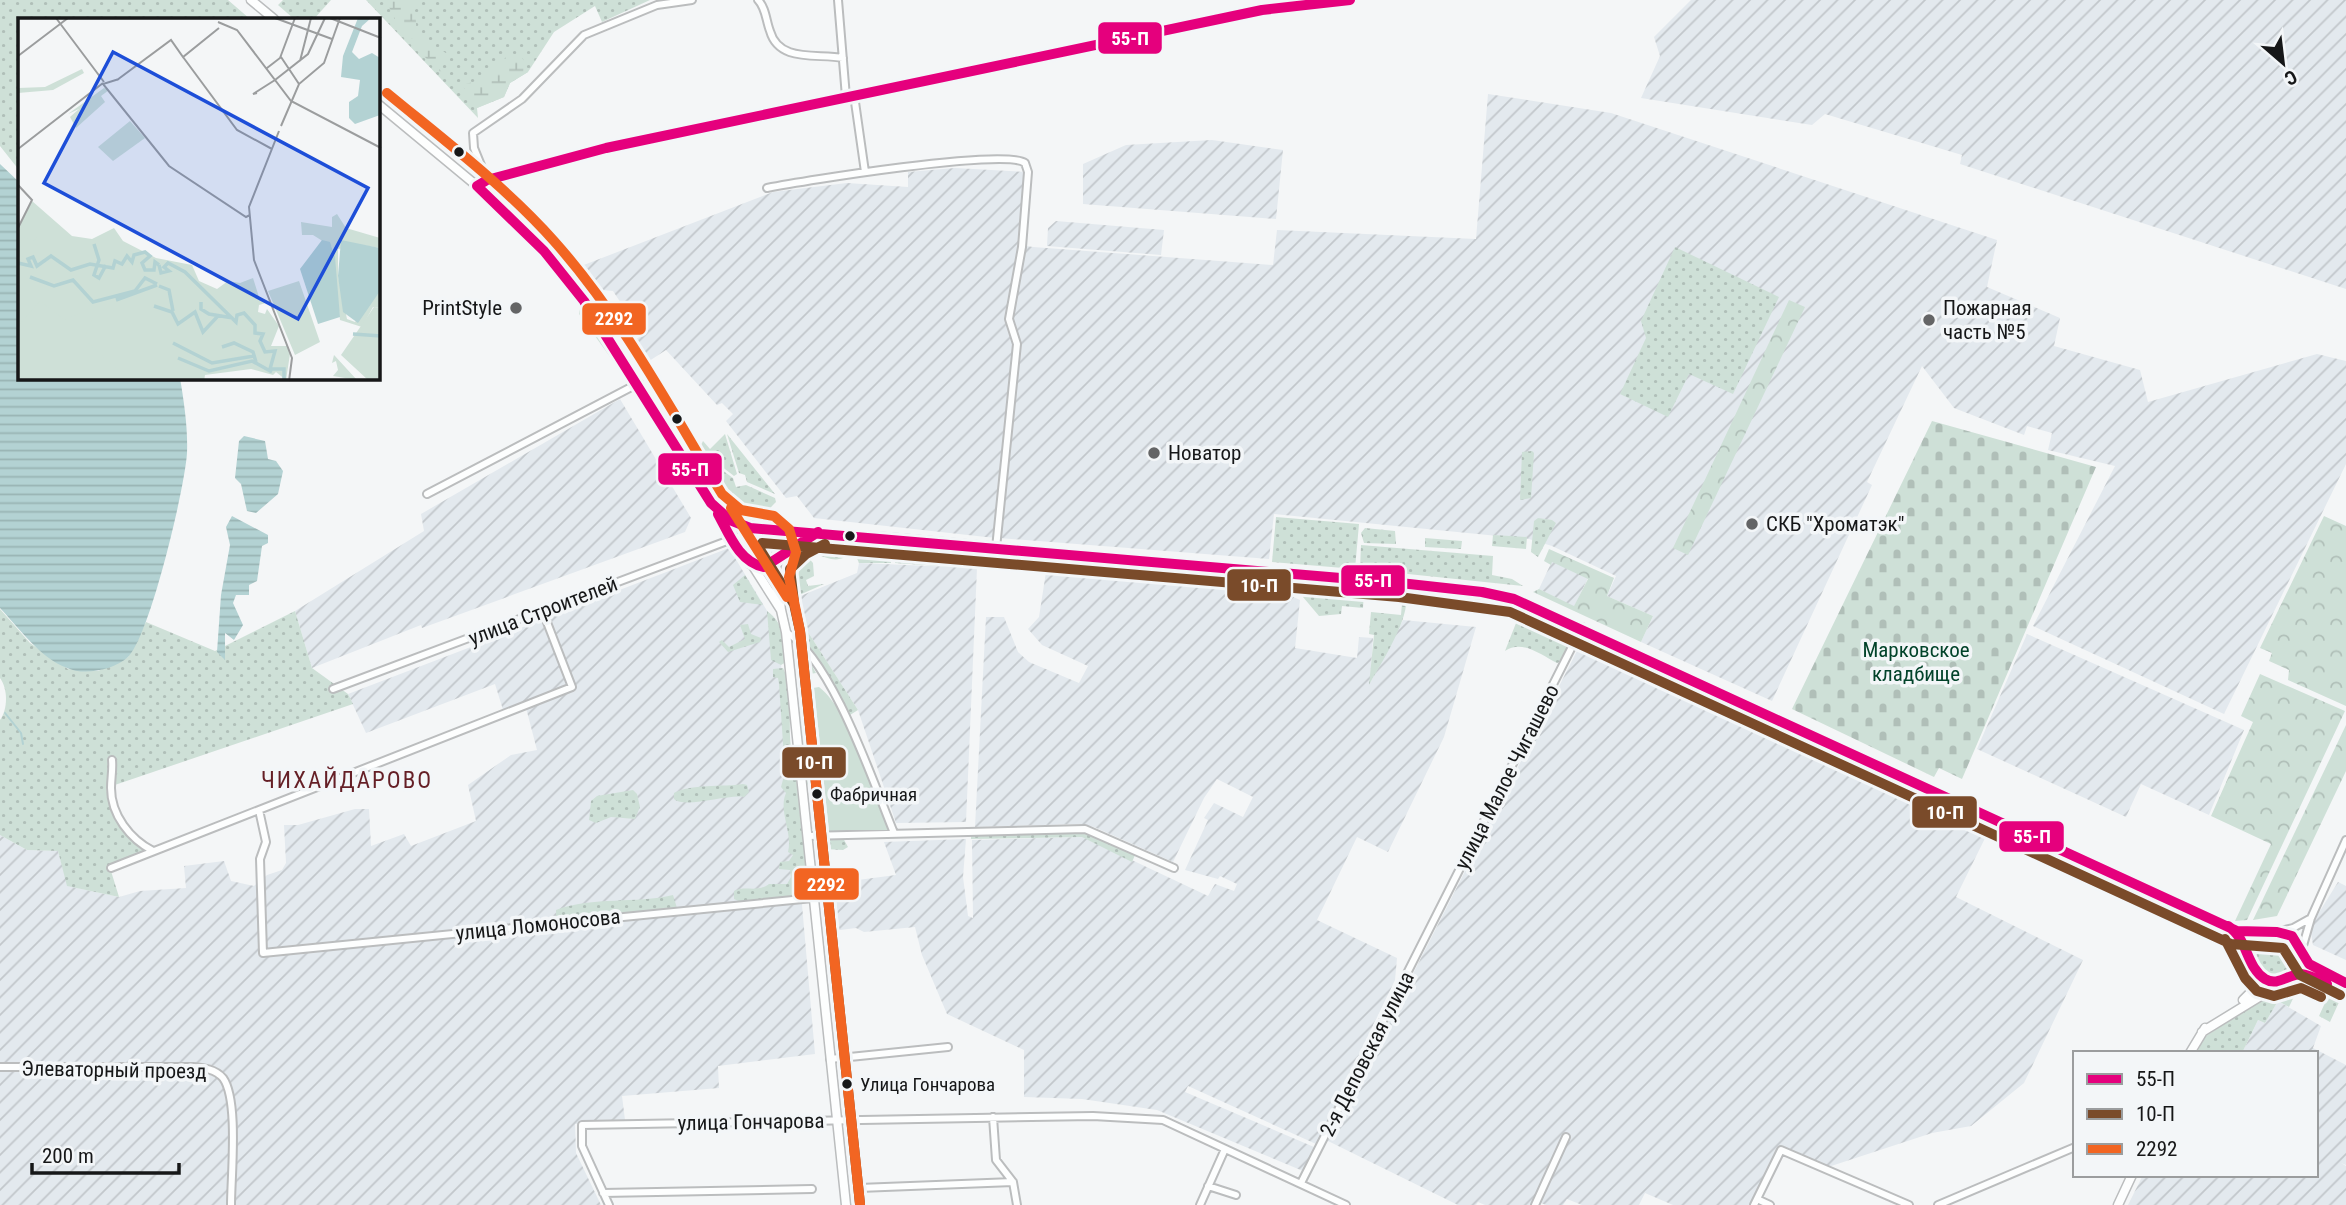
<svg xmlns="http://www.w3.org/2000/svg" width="2346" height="1205" font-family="'Roboto Condensed',sans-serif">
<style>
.industrial{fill:url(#industrial-furrows)}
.grass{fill:url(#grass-dots)}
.forest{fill:url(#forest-crowns)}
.wetland{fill:url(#wetland-marsh)}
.cemetery{fill:url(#cemetery-stones)}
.park{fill:#cee0d7}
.water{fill:url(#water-rules)}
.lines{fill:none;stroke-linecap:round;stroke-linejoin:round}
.stream{stroke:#b3d2d3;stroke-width:2}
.minor-casing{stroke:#bbbdbe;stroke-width:10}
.major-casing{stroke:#bbbdbe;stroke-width:11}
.minor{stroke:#fdfefe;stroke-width:6}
.major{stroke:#fdfefe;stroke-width:8}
.bus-1-casing{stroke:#f3f6f8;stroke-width:16}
.bus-2-casing{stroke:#f3f6f8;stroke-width:16}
.bus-3-casing{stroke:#f3f6f8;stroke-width:16}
.bus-1{stroke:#e5007d;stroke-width:10}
.bus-2{stroke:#7a4b2a;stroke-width:10}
.bus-3{stroke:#f26522;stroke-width:10}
.bus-dot{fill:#161718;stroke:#f3f6f8;stroke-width:2.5}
.poi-dot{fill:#646566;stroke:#f3f6f8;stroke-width:2.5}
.labels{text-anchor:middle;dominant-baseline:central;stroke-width:7;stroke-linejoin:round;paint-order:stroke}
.bus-label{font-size:19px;fill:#161718;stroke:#f3f6f8;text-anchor:start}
.poi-label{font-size:21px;fill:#161718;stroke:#f3f6f8;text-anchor:start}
.street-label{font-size:21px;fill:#161718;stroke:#f3f6f8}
.park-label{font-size:21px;fill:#02432a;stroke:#f3f6f8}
.neighbourhood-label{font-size:23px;letter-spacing:2px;fill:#651f26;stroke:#f3f6f8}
.inset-river{fill:none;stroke:#b3d2d3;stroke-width:3.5}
.inset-road{fill:none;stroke:#9b9d9e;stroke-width:2}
.view{fill:#1d4ed8;fill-opacity:0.15;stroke:#1d4ed8;stroke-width:3.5}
.inset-edge{fill:none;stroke:#161718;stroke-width:3.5}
.line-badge{stroke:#f3f6f8;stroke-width:2.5}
.badge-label{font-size:19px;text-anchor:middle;font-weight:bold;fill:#fff}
</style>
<defs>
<pattern id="industrial-furrows" width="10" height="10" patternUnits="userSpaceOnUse" patternTransform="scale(1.75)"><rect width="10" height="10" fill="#e3e9ee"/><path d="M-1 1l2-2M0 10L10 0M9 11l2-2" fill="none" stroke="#c2c7cb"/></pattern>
<pattern id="grass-dots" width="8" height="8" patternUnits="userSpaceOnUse" patternTransform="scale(1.75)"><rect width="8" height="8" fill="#cee0d7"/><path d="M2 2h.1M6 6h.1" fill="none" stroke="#b0bfb8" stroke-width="1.8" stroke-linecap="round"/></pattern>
<pattern id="forest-crowns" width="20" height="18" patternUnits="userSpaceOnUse" patternTransform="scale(1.75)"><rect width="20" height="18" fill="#cee0d7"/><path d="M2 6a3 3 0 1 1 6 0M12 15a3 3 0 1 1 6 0" fill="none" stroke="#b0bfb8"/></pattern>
<pattern id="wetland-marsh" width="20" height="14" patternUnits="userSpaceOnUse" patternTransform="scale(1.75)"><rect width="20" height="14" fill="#cee0d7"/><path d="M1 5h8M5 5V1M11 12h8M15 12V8" fill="none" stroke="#b0bfb8"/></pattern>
<pattern id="cemetery-stones" width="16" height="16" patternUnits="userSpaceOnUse" patternTransform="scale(1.75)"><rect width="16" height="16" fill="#cee0d7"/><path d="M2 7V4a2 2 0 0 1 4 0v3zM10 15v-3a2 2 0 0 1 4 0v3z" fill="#b0bfb8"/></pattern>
<pattern id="water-rules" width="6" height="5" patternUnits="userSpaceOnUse" patternTransform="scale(1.75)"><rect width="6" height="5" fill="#b3d2d3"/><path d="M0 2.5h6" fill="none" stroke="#99b4b4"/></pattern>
</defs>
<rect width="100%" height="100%" fill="#f4f6f7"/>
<path class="industrial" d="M1691,0H2346V289L1960,164L1962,155L1825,114L1812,125L1641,98L1660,56L1654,37Z
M1488,94L1611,113L1997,240L1987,287L2060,318L2054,346L2140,370L2148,402L2317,354L2346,361V464L2224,714L2033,626L2115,466L2048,450L2052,433L2027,426L2024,435L1954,408L1922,366L1867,482L1872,485L1772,701L1641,642L1653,616L1607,596L1616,576L1552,546L1529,539L1274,514L1269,559L986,537L814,518L797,496L786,498L726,421L733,414L722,403L717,405L666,350L643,365L629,344L642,335L613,291L591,289L576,268L773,192L847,183L908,187V172L955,168L1026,172L1020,245L1033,247L1273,265L1277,230L1476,239Z
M1212,140L1283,150L1276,219L1083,204V164L1126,145Z
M1056,221L1164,230L1161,255L1047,246L1048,228Z
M620,399L691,518L685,532L422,628L421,625L312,668L295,611L424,531L421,514Z
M729,548L778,629L815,1054L718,1066L719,1088L622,1096L625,1120L575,1124L576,1153L601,1205H0V835L27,850L58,851L68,886L119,897L140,891L186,888L184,866L224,861L231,881L254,886L267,875L282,870L286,863L284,825H298L355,809H369L371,846L404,834L411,846L476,821L468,785L511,755L537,750L525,704L504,713L495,684L366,733L348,694Z
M1552,561L1588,578L1574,607L1539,589Z
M859,563L977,568L966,822L896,823L858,710L788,601L857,573Z
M1046,572L1291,596L1300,600L1295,648L1357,658L1359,637L1373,638L1370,683L1403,620L1476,627L1444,737L1388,852L1357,837L1317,920L1397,958L1395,980L1316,1144L1188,1086L1185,1092L1314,1147L1303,1171L1157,1110L1082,1099L1024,1097V1050L947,1014L922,955L915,927L864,932L856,928L832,931L827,884L896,875L884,842L966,839L963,877L968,916L973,918L972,840L1083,837L1208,896L1215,884L1234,891L1237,884L1220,876L1218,879L1185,870L1208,820L1204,818L1214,803L1243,817L1253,797L1217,779L1204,798L1173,862L1094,827L1079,824L975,827L986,617H1004L1018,652L1029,662L1079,683L1088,666L1042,645L1028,629L1039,617Z
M2027,634L2244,730L2209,815L2141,784L2126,817L1977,749Z
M1584,637L1992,824L1956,897L2083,960L2024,1083L1971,1126L1932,1133L1822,1169L1777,1149L1750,1205H1673L1645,1193L1639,1205H1582L1567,1199L1563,1205H1546L1534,1200L1531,1205H1485L1478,1202L1476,1205H1458L1328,1141Z
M2338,882L2346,886V960L2313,945L2310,927Z
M2278,1001L2321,1026L2313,1048L2346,1065V1165L2341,1163L2346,1166V1205H2128L2143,1175H2316V1053H2242L2258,1020L2265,1023Z"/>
<path class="grass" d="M0,0H228L250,19H19V170L0,146Z
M283,0H331L314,19H294L278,5Z
M366,0H650L602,22L595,6L554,32L528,72L510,83L504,97L477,108L478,118Z
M1675,247L1779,297L1733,394L1689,374L1668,417L1620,394L1646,338L1641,321Z
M601,300L624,331L621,337L597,306Z
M580,309L617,358L629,383L579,314Z
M725,434L737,474L734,476L699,449L703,441L710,449Z
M727,434L775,494L747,482L745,475L739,473Z
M1532,451L1534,453L1531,498L1520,500L1522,452Z
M697,452L733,478L736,487L746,485L775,498L776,502C769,509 759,521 749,522C720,526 698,474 697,452Z
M1276,517L1359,524L1355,569L1272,562Z
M1538,518L1552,520L1556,523L1538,557L1531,552L1534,521Z
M1365,528L1395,531L1396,544L1364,543L1361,533Z
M748 548a15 15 0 1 1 30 0a15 15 0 1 1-30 0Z
M1493,535L1527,537L1526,549L1492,546Z
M1425,538L1462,541L1461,549L1425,547Z
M813,539L850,540L853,549C837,572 817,550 799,548Z
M863,542L891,545V563H859L856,556Z
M897,545L994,552L1000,563L998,570L895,563Z
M1361,545L1493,556L1492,575L1512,579L1523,586L1360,569Z
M1008,552L1035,554L1033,570L1002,567L1004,556Z
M793,554L806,555L813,563L814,576L806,580L808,586L824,584L786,601C780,583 778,566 793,554Z
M1048,557L1073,559L1074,574L1041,572L1043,560Z
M1084,560L1117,562L1116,577L1083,574V568L1080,567Z
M1125,565L1299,580L1297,595L1291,596L1122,578V567Z
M745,575L763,605L740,602L733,585Z
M1307,581L1361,585L1364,590L1363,608L1342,606L1341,614L1319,616L1303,597Z
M1376,586L1404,589C1416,611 1380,664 1369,685L1374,635L1369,634L1371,612L1401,615L1402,603L1372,600Z
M1418,590L1446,593V607L1411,605L1412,596Z
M1455,593L1479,595L1481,599L1479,609L1453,608L1451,596Z
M1491,599L1518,605L1576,633L1562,661L1557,663C1541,655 1522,639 1505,651L1518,618L1499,610L1485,609Z
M788,601L858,710L850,715L794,626Z
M0,609L30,643L68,669L98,671L128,657L146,622L215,651L295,611L312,668L348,694L353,704L106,788C112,818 126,838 150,857L111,871L119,897L67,886L58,851L27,850L0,835V720C8,709 8,689 0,678Z
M767,611C785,624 784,641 786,662L781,665L771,660Z
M748,624L751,634L761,638L760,642L728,652L719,642L722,640L729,647L745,639L740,625Z
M783,668C797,695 783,741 796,763L790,769L784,758L779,684L778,678L773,677V669Z
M784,776L796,778L809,893L806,890L797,892L791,898L741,902L734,899V891C745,885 757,893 769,884H787L791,877L790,870L779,869L780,862L789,861L793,855L788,852C793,832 778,811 786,793L781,787Z
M743,784L747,785L749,792L744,797C728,794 685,809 674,799V793C690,784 723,787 743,784Z
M633,790L637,794L640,807L635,819L611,817L596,823L589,820L591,801L597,796Z
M1082,832L1135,855L1132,862L1082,837L971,839V835Z
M843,838L848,847L843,850L825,849L827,867L823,870L819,839Z
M673,895L677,908L567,918L556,916V910C593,896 636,904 673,895Z
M2256 957a21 21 0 1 1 42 0a21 21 0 1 1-42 0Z
M2294,983L2299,986L2289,1007L2278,1001L2265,1023L2258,1020L2242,1053H2197L2203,1038L2270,994Z
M2329,994L2340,1000L2330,1022L2319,1016Z"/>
<path class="forest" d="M1789,300L1805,307L1688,555L1673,548Z
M2324,516L2346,526V706L2288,680L2289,670L2269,661L2272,653L2260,648Z
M1549,549L1614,578L1607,596L1653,616L1641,642L1533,592L1539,589L1574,606L1588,579L1552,562L1551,565L1544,561Z
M2260,674L2345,711L2247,920L2235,921L2271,844L2211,816L2253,722L2241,716Z
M2346,725V771L2277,916L2253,920Z"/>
<path class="wetland" d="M422,0L415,10L417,36L451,56L437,66L449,82L424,56L419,44L400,29L386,1Z
M511,53L522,57L528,72L510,83L504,97L477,108L462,85L480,80Z"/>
<path class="cemetery" d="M1932,421L2096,467L1962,779L1939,768L1934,777L1792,709Z"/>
<path class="park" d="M794,641L803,650L816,673L797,676Z
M819,687C849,710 874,789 890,826L888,830L818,833L812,829L811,792L807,783L799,697L807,689Z"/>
<path class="water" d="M0,164L19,182V378H180C184,402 188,428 187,453C185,487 150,636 128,657C114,670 84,676 67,668C39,657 20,629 0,608Z
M244,436L265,441L268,459L276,461L283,471L278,494L256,513L247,511L241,484L235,478L239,441Z
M232,516L268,535V543L262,546L257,581L249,585V595H236L233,603L243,625L234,640L225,633V660L217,652L221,595L230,545L226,527Z"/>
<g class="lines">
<path class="stream" d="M5,713L21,733L23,744"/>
<g class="minor-casing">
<path id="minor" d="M758,0C766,8 766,21 770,31C779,63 817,53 843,58
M838,0L846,97
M854,95L865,172
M487,180L474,148L473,133L522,99L584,35L657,5L692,0
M477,186L487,180L606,148L1262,10L1350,0
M767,188C803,181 1005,148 1025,163L1028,172L1022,247L1009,319L1017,344L996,548
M427,494L639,383
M786,632C832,659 873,782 894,833
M333,689L751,532
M112,760C113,770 111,778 111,788C111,815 130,839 153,851
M259,810L266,842L260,859L263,953L813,898
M807,836L1085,829L1174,868
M111,868L572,687L543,612
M2277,932L2293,928L2311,918
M2302,949L2311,918L2346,840
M830,1059L948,1047
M0,1067H193C204,1068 215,1069 223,1078C239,1100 231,1176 231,1205
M993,1117L996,1160L1013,1182L1017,1205
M1301,1183L1582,627
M1208,1186L1236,1195
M859,1188L1013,1182
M603,1193L812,1189
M1757,1199L1770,1205
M609,1205L582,1146V1125L1093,1116L1163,1120L1346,1205
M1200,1205L1225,1149
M1535,1205L1566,1137
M1754,1205L1781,1150L1909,1205
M1938,1205L2075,1147"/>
</g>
<g class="major-casing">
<path id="major" d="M251,0L274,19
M378,104L477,186L544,251L584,301L781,610L786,632L846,1205
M711,503L730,520L750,528L894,538L1400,583L1482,592L1514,599L2237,931C2261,934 2298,924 2303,956L2295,975L2202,1032
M769,529C791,543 775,557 775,576C775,587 780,598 781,610
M745,554V539L759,529
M781,557L817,533
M750,564L766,568L777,562
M2237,931C2251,951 2252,981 2282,982
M2252,956L2255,945L2268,934
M2303,956L2317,970L2346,983
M2295,975L2316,979L2346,993
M2243,1000L2254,989L2255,968
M2190,1053L2205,1028
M2118,1205L2132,1175"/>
</g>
<use href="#minor" class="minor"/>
<use href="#major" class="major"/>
<g class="bus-1-casing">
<path id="bus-1" d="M477,186L544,251L584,301L711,503L730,520L750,528L1400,583L1482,592L1514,599L2237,931L2277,932L2292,936L2309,964L2346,983
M477,186L487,180L606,148L1262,10L1350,0
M718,514C729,534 739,562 764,567L818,532
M2228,926C2248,939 2246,967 2265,979C2278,987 2288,974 2301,974C2310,975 2319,980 2327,984"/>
</g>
<g class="bus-2-casing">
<path id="bus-2" d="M794,602L790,569L806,554L825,544
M2225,939L2245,978L2257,991L2274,996L2301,988L2321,997
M860,1204L800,631L794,604L759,548L762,543L1399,597L1510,612L2231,944L2283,948L2300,975L2340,995"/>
</g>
<g class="bus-3-casing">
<path id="bus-3" d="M387,93C444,140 505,186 554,241C621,316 670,408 722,494L741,510L774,516L789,529L796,552L789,577L800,631L860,1204
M731,508L787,597"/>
</g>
<use href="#bus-1" class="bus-1"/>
<use href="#bus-2" class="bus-2"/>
<use href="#bus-3" class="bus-3"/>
</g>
<g class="bus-dot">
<circle cx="459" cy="152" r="6"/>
<circle cx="677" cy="419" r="6"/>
<circle cx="850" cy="536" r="6"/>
<circle cx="817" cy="794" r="6"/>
<circle cx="847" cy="1084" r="6"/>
</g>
<g class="poi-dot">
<circle cx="516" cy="308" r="7"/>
<circle cx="1929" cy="320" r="7"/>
<circle cx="1154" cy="453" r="7"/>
<circle cx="1752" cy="524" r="7"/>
</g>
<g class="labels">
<g class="bus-label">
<text x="830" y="794">Фабричная</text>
<text x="860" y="1084">Улица Гончарова</text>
</g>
<g class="poi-label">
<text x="502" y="308" text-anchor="end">PrintStyle</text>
<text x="1943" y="308">Пожарная<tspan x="1943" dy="24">часть №5</tspan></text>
<text x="1168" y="453">Новатор</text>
<text x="1766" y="524">СКБ "Хроматэк"</text>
</g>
<g class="street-label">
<text transform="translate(543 611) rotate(-21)">улица Строителей</text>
<text transform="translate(1507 777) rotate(-63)">улица Малое Чигашево</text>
<text transform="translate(538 925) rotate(-6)">улица Ломоносова</text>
<text transform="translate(1367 1054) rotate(-63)">2-я Деповская улица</text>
<text transform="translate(114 1070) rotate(1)">Элеваторный проезд</text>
<text transform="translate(751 1122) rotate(-1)">улица Гончарова</text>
</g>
<g class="park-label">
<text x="1916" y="650">Марковское<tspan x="1916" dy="24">кладбище</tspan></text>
</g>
<g class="neighbourhood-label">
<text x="347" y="780">ЧИХАЙДАРОВО</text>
</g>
</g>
<g transform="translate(18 18)">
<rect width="362" height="362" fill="#f4f6f7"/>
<path d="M14,183L54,218L74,221L96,210L105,223L138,240L174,247L181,263L199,271L210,263L222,265L235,260L241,279L251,284L241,287L240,294L247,296L249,291L261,308L253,328H269L272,336L268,362L258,354L255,357L233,351L187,357L186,363L0,362V211ZM319,196L328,210L362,220V230L344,227L320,231V258L329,301L337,304L362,273V290L355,289L344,309L322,302L314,229L295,217H284L283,204L314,209V199ZM281,263L302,324L277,337L250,273Z" fill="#cee0d7"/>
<path d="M64,51L66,55L35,72L0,75V70L27,69ZM86,70L91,72L83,78L87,84L58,110L52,99L61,91L50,96ZM20,218L19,228L8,239L0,238L4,219L16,223ZM22,283L47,302L70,291L76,297L66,321L111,362L0,363V308ZM356,289L362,290V362H350L323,337ZM316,337L317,338L339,362L315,358L320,352L318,343L314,345Z" fill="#cee0d7"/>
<path d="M112,103L127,120L95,143L80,129Z" fill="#cee0d7"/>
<path d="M340,0H353L344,8L334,34L341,41L354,35L362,40V97L337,106L331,100V84L340,78L342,62L323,59L325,38ZM304,222L312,224L317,239L322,299L300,306L282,251ZM323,222L362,230V273L340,305L325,294L320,258Z" fill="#b3d2d3"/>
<path class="inset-river" d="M76,226L81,242L76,257L81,260L88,247M0,245L13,248L10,241L15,239L19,248L33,238L53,252L72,246L95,250L97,243L104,246L109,238L114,244L116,237L127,234L132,238L124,245L127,252H136L137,244L141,247M141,247L143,255L151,253L146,249L150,245L167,254L218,304L219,297L226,295L237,307V315L245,316L242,323L247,334L257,333L252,351H266V363M12,259L36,268L55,262L75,284L117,273L127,260L139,266M141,268L151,272L155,293M98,282L139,267M183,284V291L191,296L215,300M136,288L154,294L160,306L177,294L185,314L199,299M335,316L363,318M155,325L194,345L236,338M204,329L216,325L235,334L238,344M160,340L191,353L234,343L254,354"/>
<path class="inset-road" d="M38,0L86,64M257,0L314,21M312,0L363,20M200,4L219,12L273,83L363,130M0,38L50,0M165,39L219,112L254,131M263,39L281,66M282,43L293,0M249,50L262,40L277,0M101,61L85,66L151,148L228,199L232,197M99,62L153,22L165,39L201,10M257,62L290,36L307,0M239,75L235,76L257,62M263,108L281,66L306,45L322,0M261,113L231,189L236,242L274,340L271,363M0,131L85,65M0,167L14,182L0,210"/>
<path class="view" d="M95,34L350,170L280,301L26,165Z"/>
<rect width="362" height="362" class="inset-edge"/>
</g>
<g class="line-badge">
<rect x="1097" y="21" width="66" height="34" rx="7" fill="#e5007d"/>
<rect x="581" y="302" width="66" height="34" rx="7" fill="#f26522"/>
<rect x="657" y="452" width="66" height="34" rx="7" fill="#e5007d"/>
<rect x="1340" y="564" width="66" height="33" rx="7" fill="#e5007d"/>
<rect x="1226" y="568" width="66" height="34" rx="7" fill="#7a4b2a"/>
<rect x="781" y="746" width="66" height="33" rx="7" fill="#7a4b2a"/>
<rect x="1911" y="795" width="67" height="34" rx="7" fill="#7a4b2a"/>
<rect x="1998" y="820" width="67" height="33" rx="7" fill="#e5007d"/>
<rect x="793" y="867" width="67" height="34" rx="7" fill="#f26522"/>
</g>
<g class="badge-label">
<text x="1130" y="45">55-П</text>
<text x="614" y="325">2292</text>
<text x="690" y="476">55-П</text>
<text x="1373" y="587">55-П</text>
<text x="1259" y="592">10-П</text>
<text x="814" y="769">10-П</text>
<text x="1945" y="819">10-П</text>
<text x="2032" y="843">55-П</text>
<text x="826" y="891">2292</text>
</g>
<rect x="2073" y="1051" width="245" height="126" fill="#f3f6f8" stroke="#9b9d9e" stroke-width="2"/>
<rect x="2087" y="1074" width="35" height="10" fill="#e5007d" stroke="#9b9d9e" stroke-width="2"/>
<text x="2136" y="1086" font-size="21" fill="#161718">55-П</text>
<rect x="2087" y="1109" width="35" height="10" fill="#7a4b2a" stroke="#9b9d9e" stroke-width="2"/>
<text x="2136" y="1121" font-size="21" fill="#161718">10-П</text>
<rect x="2087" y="1144" width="35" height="10" fill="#f26522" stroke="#9b9d9e" stroke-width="2"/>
<text x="2136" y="1156" font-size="21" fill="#161718">2292</text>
<g transform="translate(2283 63) rotate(152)" stroke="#f3f6f8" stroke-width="5" paint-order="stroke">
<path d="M0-5L12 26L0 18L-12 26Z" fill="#161718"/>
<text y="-10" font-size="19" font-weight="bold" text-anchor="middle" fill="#161718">С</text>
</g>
<path d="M32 1163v10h147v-10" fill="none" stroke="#161718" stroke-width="3.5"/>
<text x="42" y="1163" font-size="21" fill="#161718" stroke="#f3f6f8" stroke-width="5" paint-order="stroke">200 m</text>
</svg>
